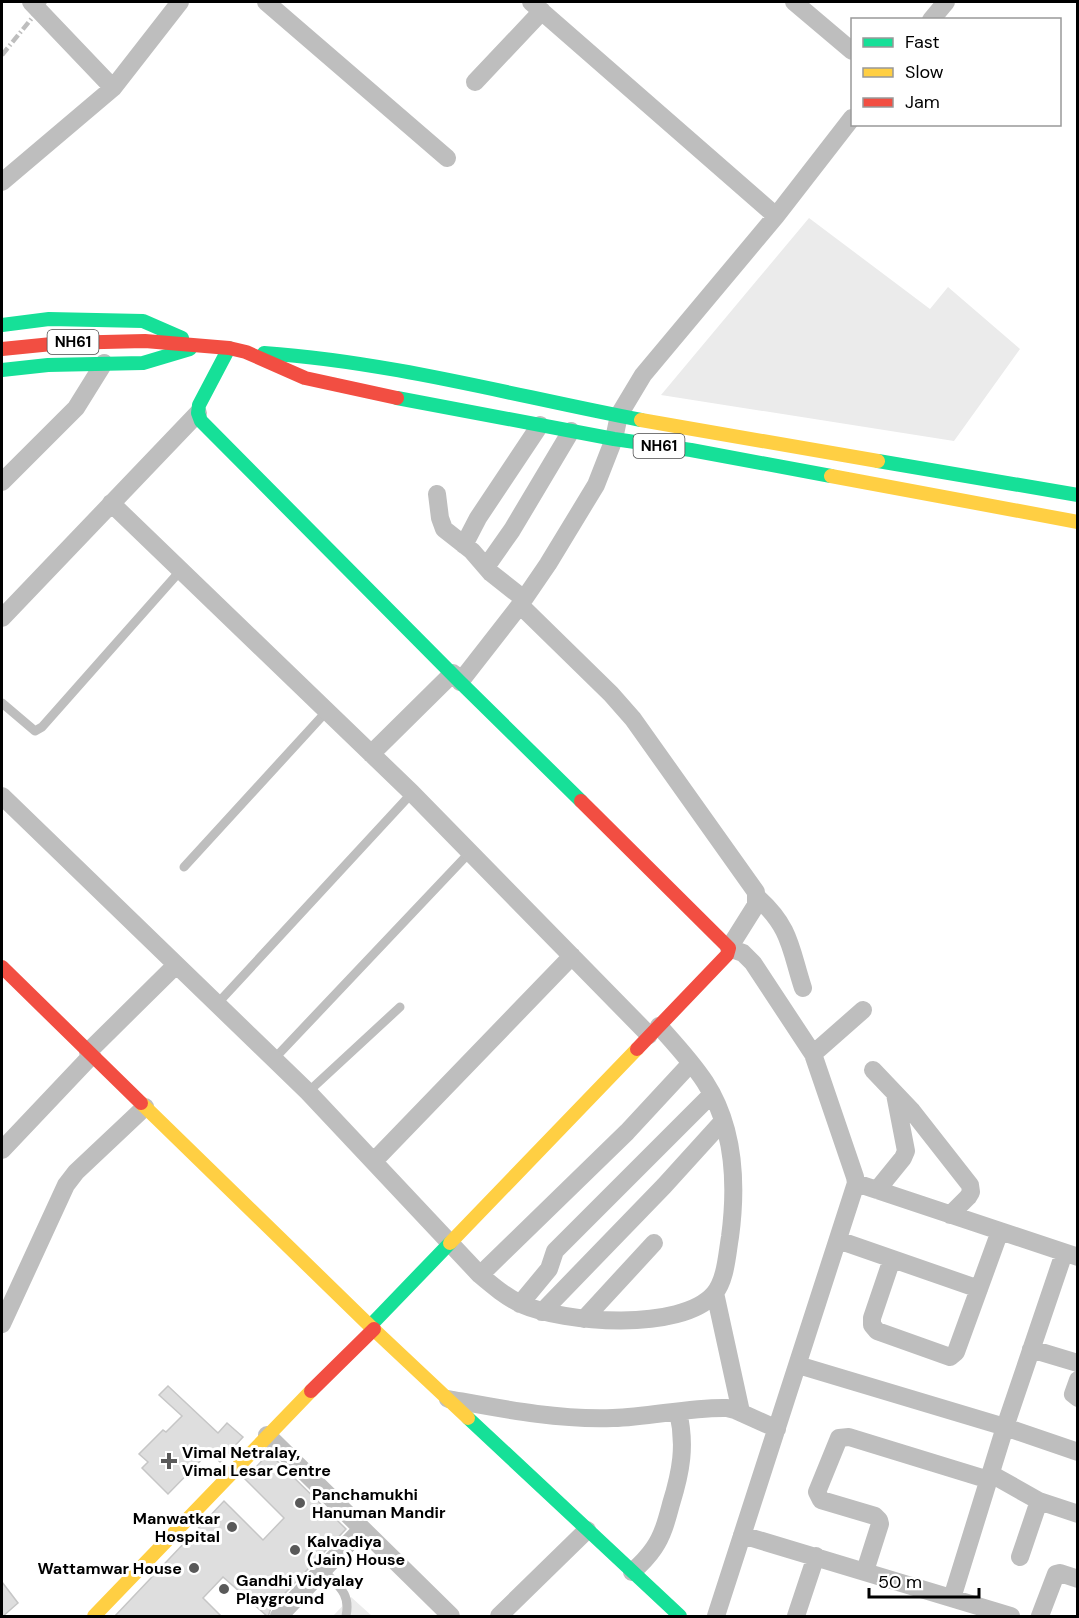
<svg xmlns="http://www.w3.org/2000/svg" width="1079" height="1618" font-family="'DM Sans',sans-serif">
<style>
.park{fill:#ebebeb}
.building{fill:#dedede;stroke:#c6c6c6;stroke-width:1.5}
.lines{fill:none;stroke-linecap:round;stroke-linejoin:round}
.lane{stroke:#bebebe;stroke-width:9}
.street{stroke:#bebebe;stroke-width:18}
.fast{stroke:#16e098;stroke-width:14}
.slow{stroke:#ffcf43;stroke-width:14}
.jam{stroke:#f24e42;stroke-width:14}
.rail{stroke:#bebebe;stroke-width:4.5;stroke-dasharray:9 3 1.5 3;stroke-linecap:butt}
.poi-dot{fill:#595959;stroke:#fff;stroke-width:2}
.labels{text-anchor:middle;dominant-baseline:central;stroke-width:6;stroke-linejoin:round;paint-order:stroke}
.shield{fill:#fff;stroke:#4c4c4c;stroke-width:1.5}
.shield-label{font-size:15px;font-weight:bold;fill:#000}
.poi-label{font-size:16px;font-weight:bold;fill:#000;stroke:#fff;text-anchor:start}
</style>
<rect width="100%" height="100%" fill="#fff"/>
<path class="park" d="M809,218L930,309L948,287L1020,349L954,441L661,395Z
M351,1597L372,1616H333Z"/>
<path class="building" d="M168,1386L218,1433L227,1423L243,1437L220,1462L209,1452L168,1494L142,1468L148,1462L139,1454L163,1430L166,1432L182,1416L159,1395Z
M269,1453L346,1529L271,1608L268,1617L223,1577L203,1598L222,1617H114L224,1501L263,1540L284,1518L245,1479Z
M2,1582L18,1603L2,1617Z"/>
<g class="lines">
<path class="lane" d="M2,703L35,731L42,727L181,570
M184,867L326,712
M217,1004L412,793
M274,1059L471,851
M308,1092L400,1007
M323,1570C338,1586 351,1593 346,1616"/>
<path class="street" d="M31,2L113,88
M266,2L447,158
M531,2L776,216
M794,2L852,51
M931,20L946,2
M475,82L542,11
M2,182L113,88L180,2
M2,482L76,408L104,363
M437,494L440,518L444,529L472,551L491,573L524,599
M111,503L412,793L649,1035
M464,545L478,518L540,425
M486,567L512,530L571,431
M520,605L611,694L633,719L756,892V905L729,948L743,953L753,963L813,1054L855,1177L856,1183L716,1616
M2,618L198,413
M460,682L520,605L548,564L596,485L614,439L619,415L643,375L776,216L852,118
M371,754L453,673
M2,796L308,1092L480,1275C493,1286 506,1297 521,1304C564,1323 681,1332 714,1294C726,1280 727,1254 730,1237C737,1185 735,1128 705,1082C692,1062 675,1044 659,1026
M758,898C791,928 790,948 803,988
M88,1052L176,965
M813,1054L863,1010
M873,1070L912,1111L970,1185L971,1192L968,1197L950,1215
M2,1150L92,1055
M374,1161L572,956
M856,1183L1078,1257
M877,1190L903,1158L906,1151L895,1094
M838,1240L979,1289
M892,1259L872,1318V1325L877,1331L950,1357L956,1352L1000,1231
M480,1275L627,1132L691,1063
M715,1293L741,1412
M520,1304L549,1269L555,1251L712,1094
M542,1312L664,1186L723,1121
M584,1319L654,1243
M2,1324L66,1185L76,1172L145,1107
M1031,1349L1078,1363
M798,1365L1005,1427L1078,1452
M1078,1380L1073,1394L1078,1398
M448,1399C503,1409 557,1420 613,1418C651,1417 689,1407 727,1408L735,1410L777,1429
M267,1435L451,1616
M991,1474L1039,1501L1078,1514
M742,1535L1011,1616
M1020,1557L1039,1501
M865,1571L880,1524L879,1520L875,1516L821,1500L817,1492L839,1438L849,1437L989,1480
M632,1572C640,1565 648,1557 654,1548C663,1535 667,1519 671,1504C681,1472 686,1445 678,1412
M952,1598L1005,1427L1064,1253
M279,1616L361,1530
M499,1616L587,1530
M796,1616L816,1556
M1040,1616L1056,1574L1060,1573L1078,1579"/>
<path class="fast" d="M2,325L49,319L143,321L182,338
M229,348L199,405L198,413L201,421L460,682L581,801
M264,353C392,362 515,396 641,420
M2,370L48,365L143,363L190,349
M397,398L614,439L691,450L831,476
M878,461L1078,495
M370,1326L450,1243
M468,1418L680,1616"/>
<path class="slow" d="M641,420L878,461
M831,476L1078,522
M141,1103L370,1326L468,1418
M450,1243L637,1049
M94,1616L311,1391"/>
<path class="jam" d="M2,349L62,343L145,341L229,348L246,352L305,378L397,398
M581,801L729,948L727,955L637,1049
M2,967L141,1103
M311,1391L374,1329"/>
<path class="rail" d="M2,55L45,2"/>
</g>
<g class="poi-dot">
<path d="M166 1452h6v6h6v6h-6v6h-6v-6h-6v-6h6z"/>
<circle cx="300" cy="1503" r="6"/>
<circle cx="232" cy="1527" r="6"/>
<circle cx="295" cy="1550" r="6"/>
<circle cx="194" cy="1568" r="6"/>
<circle cx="224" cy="1589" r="6"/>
</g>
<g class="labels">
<g class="shield">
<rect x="47.5" y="330" width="51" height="24" rx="4.5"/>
<rect x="633.5" y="434" width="51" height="24" rx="4.5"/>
</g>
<g class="shield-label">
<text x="73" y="342">NH61</text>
<text x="659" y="446">NH61</text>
</g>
<g class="poi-label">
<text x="182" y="1452">Vimal Netralay,<tspan x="182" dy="18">Vimal Lesar Centre</tspan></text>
<text x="312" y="1494">Panchamukhi<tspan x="312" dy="18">Hanuman Mandir</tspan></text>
<text x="220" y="1518" text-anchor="end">Manwatkar<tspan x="220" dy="18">Hospital</tspan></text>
<text x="307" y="1541">Kalvadiya<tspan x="307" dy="18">(Jain) House</tspan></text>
<text x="182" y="1568" text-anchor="end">Wattamwar House</text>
<text x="236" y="1580">Gandhi Vidyalay<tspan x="236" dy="18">Playground</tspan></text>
</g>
</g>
<rect width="1079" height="1618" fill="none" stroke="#000000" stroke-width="6"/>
<rect x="851" y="18" width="210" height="108" fill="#ffffff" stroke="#999999" stroke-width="1.5"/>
<rect x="863" y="38" width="30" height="9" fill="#16e098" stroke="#999999" stroke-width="1.5"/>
<text x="905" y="48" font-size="18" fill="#000000">Fast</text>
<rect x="863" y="68" width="30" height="9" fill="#ffcf43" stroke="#999999" stroke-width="1.5"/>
<text x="905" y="78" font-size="18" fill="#000000">Slow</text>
<rect x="863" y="98" width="30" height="9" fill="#f24e42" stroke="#999999" stroke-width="1.5"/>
<text x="905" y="108" font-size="18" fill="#000000">Jam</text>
<path d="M869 1588v9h110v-9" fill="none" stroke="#000000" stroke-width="3"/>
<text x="878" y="1588" font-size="18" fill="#000000" stroke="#ffffff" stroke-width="4.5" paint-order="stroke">50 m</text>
</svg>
